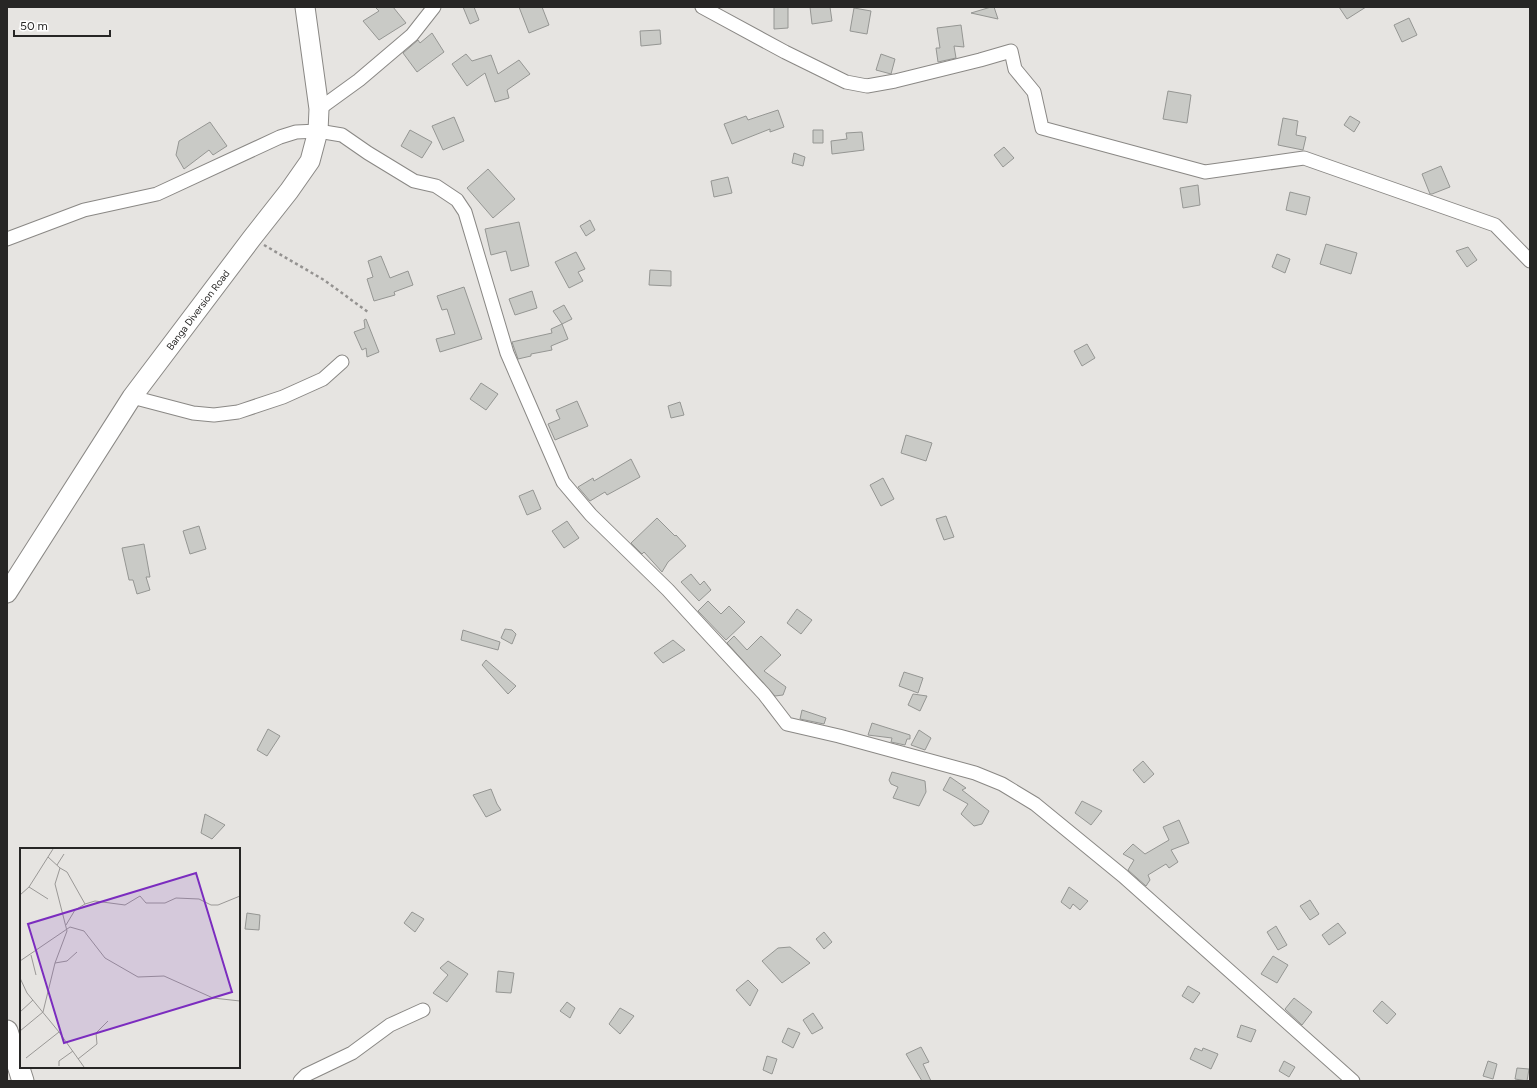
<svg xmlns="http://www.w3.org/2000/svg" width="1537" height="1088" font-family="Figtree,sans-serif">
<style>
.building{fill:#c9cac6;stroke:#959693}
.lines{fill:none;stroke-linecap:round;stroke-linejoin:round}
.minor-casing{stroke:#8a8885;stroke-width:15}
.secondary-casing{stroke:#8a8885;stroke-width:21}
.primary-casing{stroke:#8a8885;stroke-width:23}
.path{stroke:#949290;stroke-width:2.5;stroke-dasharray:3 3;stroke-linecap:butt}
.minor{stroke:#fff;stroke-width:13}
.secondary{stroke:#fff;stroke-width:19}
.primary{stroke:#fff;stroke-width:21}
.labels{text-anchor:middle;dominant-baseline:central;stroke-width:4;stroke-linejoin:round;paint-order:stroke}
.street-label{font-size:10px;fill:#272625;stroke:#fff}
.inset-road{fill:none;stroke:#9a9896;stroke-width:1}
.view{fill:#7b2cbf;fill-opacity:0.15;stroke:#7b2cbf;stroke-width:2}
.inset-edge{fill:none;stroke:#272625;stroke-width:2}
</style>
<rect width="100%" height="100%" fill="#e6e4e1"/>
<path class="building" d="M375,7H393L406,23L379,40L363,21L379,11Z
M463,7H474L479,20L470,24Z
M519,7H542L549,25L529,33Z
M774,7H788V28L774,29Z
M810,7H830L832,21L812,24Z
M991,7H994L998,19L971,13Z
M1339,7H1366L1347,19Z
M854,8L871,11L867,34L850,31Z
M1409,18L1417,35L1402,42L1394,25Z
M961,25L964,47L954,46L956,58L938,62L936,48H940L937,28Z
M660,30L661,44L641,46L640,31Z
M432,33L444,52L417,72L403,53L418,40L420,43Z
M466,54L472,61L491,55L498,74L519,60L530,74L507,90L509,98L495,102L485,73L467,86L452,64Z
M881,54L895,59L891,74L876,70Z
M1168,91L1191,95L1187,123L1163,119Z
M778,110L784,127L770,132V129L732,144L724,124L746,116L748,120Z
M1350,116L1360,122L1354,132L1344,125Z
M454,117L464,141L443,150L432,126Z
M1283,118L1298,121L1296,135L1306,137L1303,150L1278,145Z
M210,122L227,146L213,155L209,150L184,169L176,155L179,141Z
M410,130L432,142L422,158L401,146Z
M813,130H823V143H813Z
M862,132L864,150L832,154L831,141L847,139L846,133Z
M1004,147L1014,158L1003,167L994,155Z
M794,153L805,157L803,166L792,163Z
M1441,166L1450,187L1432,194H1430L1422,174Z
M488,169L515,199L493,218L467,188Z
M728,177L732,193L714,197L711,181Z
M1198,185L1200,205L1183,208L1180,188Z
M1290,192L1310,197L1306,215L1286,210Z
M590,220L595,230L586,236L580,226Z
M519,222L529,266L511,271L506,251L491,255L485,229Z
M1326,244L1357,253L1351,274L1320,264Z
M1468,247L1477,260L1467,267L1456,251Z
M576,252L585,269L578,272L583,281L569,288L555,262Z
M1277,254L1290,259L1285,273L1272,267Z
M381,256L390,278L408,271L413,285L394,292L395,295L374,301L367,279L373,277L368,261Z
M650,270L671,271V286L649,285Z
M464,287L482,339L440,352L436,339L455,334L447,309L442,310L437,296Z
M532,291L537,308L515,315L509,299Z
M564,305L572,319L562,324L553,311Z
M366,319L379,352L367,357L366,348L362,350L354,332L365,328L364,320Z
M562,324L568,339L551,346L552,350L531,354V356L518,359L512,342L552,333L551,329Z
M1087,344L1095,358L1082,366L1074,351Z
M481,383L498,394L486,410L470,399Z
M577,401L588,426L555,440L548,424L560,419L556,410Z
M680,402L684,415L671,418L668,406Z
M906,435L932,443L926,461L901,453Z
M631,459L640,477L607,495L605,492L590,501L578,487L593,478L594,481Z
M883,478L894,499L881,506L870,485Z
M533,490L541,509L527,515L519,496Z
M946,516L954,537L944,540L936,519Z
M657,518L675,536L676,535L686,546L668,562L662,572L644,552L642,554L631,543Z
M567,521L579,538L564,548L552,531Z
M199,526L206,549L190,554L183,531Z
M144,544L150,577H146L150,590L137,594L133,580H129L122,548Z
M691,574L700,585L704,581L711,590L699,601L681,582Z
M708,601L721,614L729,606L745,622L726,640L698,611Z
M797,609L812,620L801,634L787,623Z
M505,629L512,630L516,634L512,644L501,638Z
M463,630L500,642L498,650L461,640Z
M734,636L747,650L761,636L781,655L764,671L786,687L783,695L775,696L727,643Z
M673,640L685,650L663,663L654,653Z
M486,660L516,686L508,694L482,665Z
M904,672L923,678L918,693L899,686Z
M913,694L927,696L920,711L908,705Z
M802,710L826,718L824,724L800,719Z
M872,723L910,735V739H907L905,745L891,742L892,738L868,735Z
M268,729L280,736L267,756L257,750Z
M919,730L931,738L925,750L911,745Z
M1143,761L1154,774L1144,783L1133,770Z
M892,772L925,781L926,792L919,806L893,798L898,787L891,784L889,780Z
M950,777L966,788L962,790L989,811L982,824L974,826L961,814L968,804L943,790Z
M491,789L497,804L501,810L486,817L473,795Z
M1082,801L1102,811L1091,825L1075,813Z
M205,814L225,825L212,839L201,833Z
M1179,820L1189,843L1171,850L1178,862L1169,868L1166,864L1148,875L1150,880L1146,886L1128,870L1134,860L1123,854L1133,844L1145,854L1169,840L1163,827Z
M1069,887L1088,901L1080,910L1073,904L1070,909L1061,902Z
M1310,900L1319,914L1310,920L1300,906Z
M412,912L424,919L415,932L404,923Z
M247,913L260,915L259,930L245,929Z
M1338,923L1346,933L1329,945L1322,935Z
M1276,926L1287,945L1278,950L1267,932Z
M824,932L832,942L824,949L816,939Z
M790,947L810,963L782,983L762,961L778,948Z
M1273,956L1288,965L1277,983L1261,974Z
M448,961L468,974L447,1002L433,993L448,975L440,968Z
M498,971L514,973L511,993L496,992Z
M748,980L758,990L750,1006L736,990Z
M1188,986L1200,993L1193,1003L1182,996Z
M1294,998L1312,1012L1302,1025L1285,1009Z
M1382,1001L1396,1014L1387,1024L1373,1011Z
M567,1002L575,1008L570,1018L560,1011Z
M620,1008L634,1016L620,1034L609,1024Z
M813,1013L823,1028L812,1034L803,1020Z
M1241,1025L1256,1030L1251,1042L1237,1037Z
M788,1028L800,1033L793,1048L782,1042Z
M921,1047L929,1062L923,1064L931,1081H922L906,1054Z
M1195,1048L1202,1051L1203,1048L1218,1054L1211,1069L1190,1059Z
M767,1056L777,1059L772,1074L763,1070Z
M1284,1061L1295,1067L1289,1077L1279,1071Z
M1488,1061L1497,1064L1493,1079L1483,1076Z
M1517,1068L1529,1069L1527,1081L1515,1079Z"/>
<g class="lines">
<g class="minor-casing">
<path id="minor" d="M702,7L785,52L846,82L867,86L895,81L980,60L1011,51L1015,69L1034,92L1042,128L1205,172L1304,158L1495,225L1530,261
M319,109L359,80L412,35L434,7
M7,239L84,210L157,194L280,137L296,132L318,131L342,135L368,153L414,181L436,186L457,200L465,212L507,353L563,482L591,515L668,590L701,626L764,694L787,724L839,736L975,773L1002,784L1035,804L1123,876L1353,1081
M132,397L193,413L214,415L238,412L283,397L323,379L342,362
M300,1081L306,1075L352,1053L390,1025L423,1010"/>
</g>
<g class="secondary-casing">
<path id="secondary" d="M7,593L132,397L252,238L289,191L310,161L318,131L319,109L305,7"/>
</g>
<g class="primary-casing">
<path id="primary" d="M7,1031L23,1081"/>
</g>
<path class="path" d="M264,245L324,280L368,312"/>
<use href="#minor" class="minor"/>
<use href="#secondary" class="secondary"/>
<use href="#primary" class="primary"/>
</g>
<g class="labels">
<g class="street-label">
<text transform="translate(198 310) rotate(-53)">Banga Diversion Road</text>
</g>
</g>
<g transform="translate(20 848)">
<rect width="220" height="220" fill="#e6e4e1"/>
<path class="inset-road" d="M37,17L44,6M40,20L47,24L65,56L75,53L105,57L120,48L126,55H145L156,50L179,51L191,57H198L220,48M9,39L28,51M0,47L9,39L33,1M46,77L55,62L65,56M11,107L16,127M0,113L50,79L64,83L85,110L118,129L144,128L193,150L220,153M35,115L47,113L57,104M0,130L7,145L39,184L64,219M0,164L13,152M23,164L35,115L47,83L35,36L40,20L28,9M0,183L23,164M6,210L39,184M58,211L77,196L76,185L88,173M39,218V213L53,203"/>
<path class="view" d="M176,25L212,144L44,195L8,76Z"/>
<rect width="220" height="220" class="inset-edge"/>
</g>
<rect width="1537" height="1088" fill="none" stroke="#272625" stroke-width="16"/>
<path d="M14 30v6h96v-6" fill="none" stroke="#272625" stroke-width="2"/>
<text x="20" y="30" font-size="12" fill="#272625" stroke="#ffffff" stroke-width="3" paint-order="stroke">50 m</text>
</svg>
